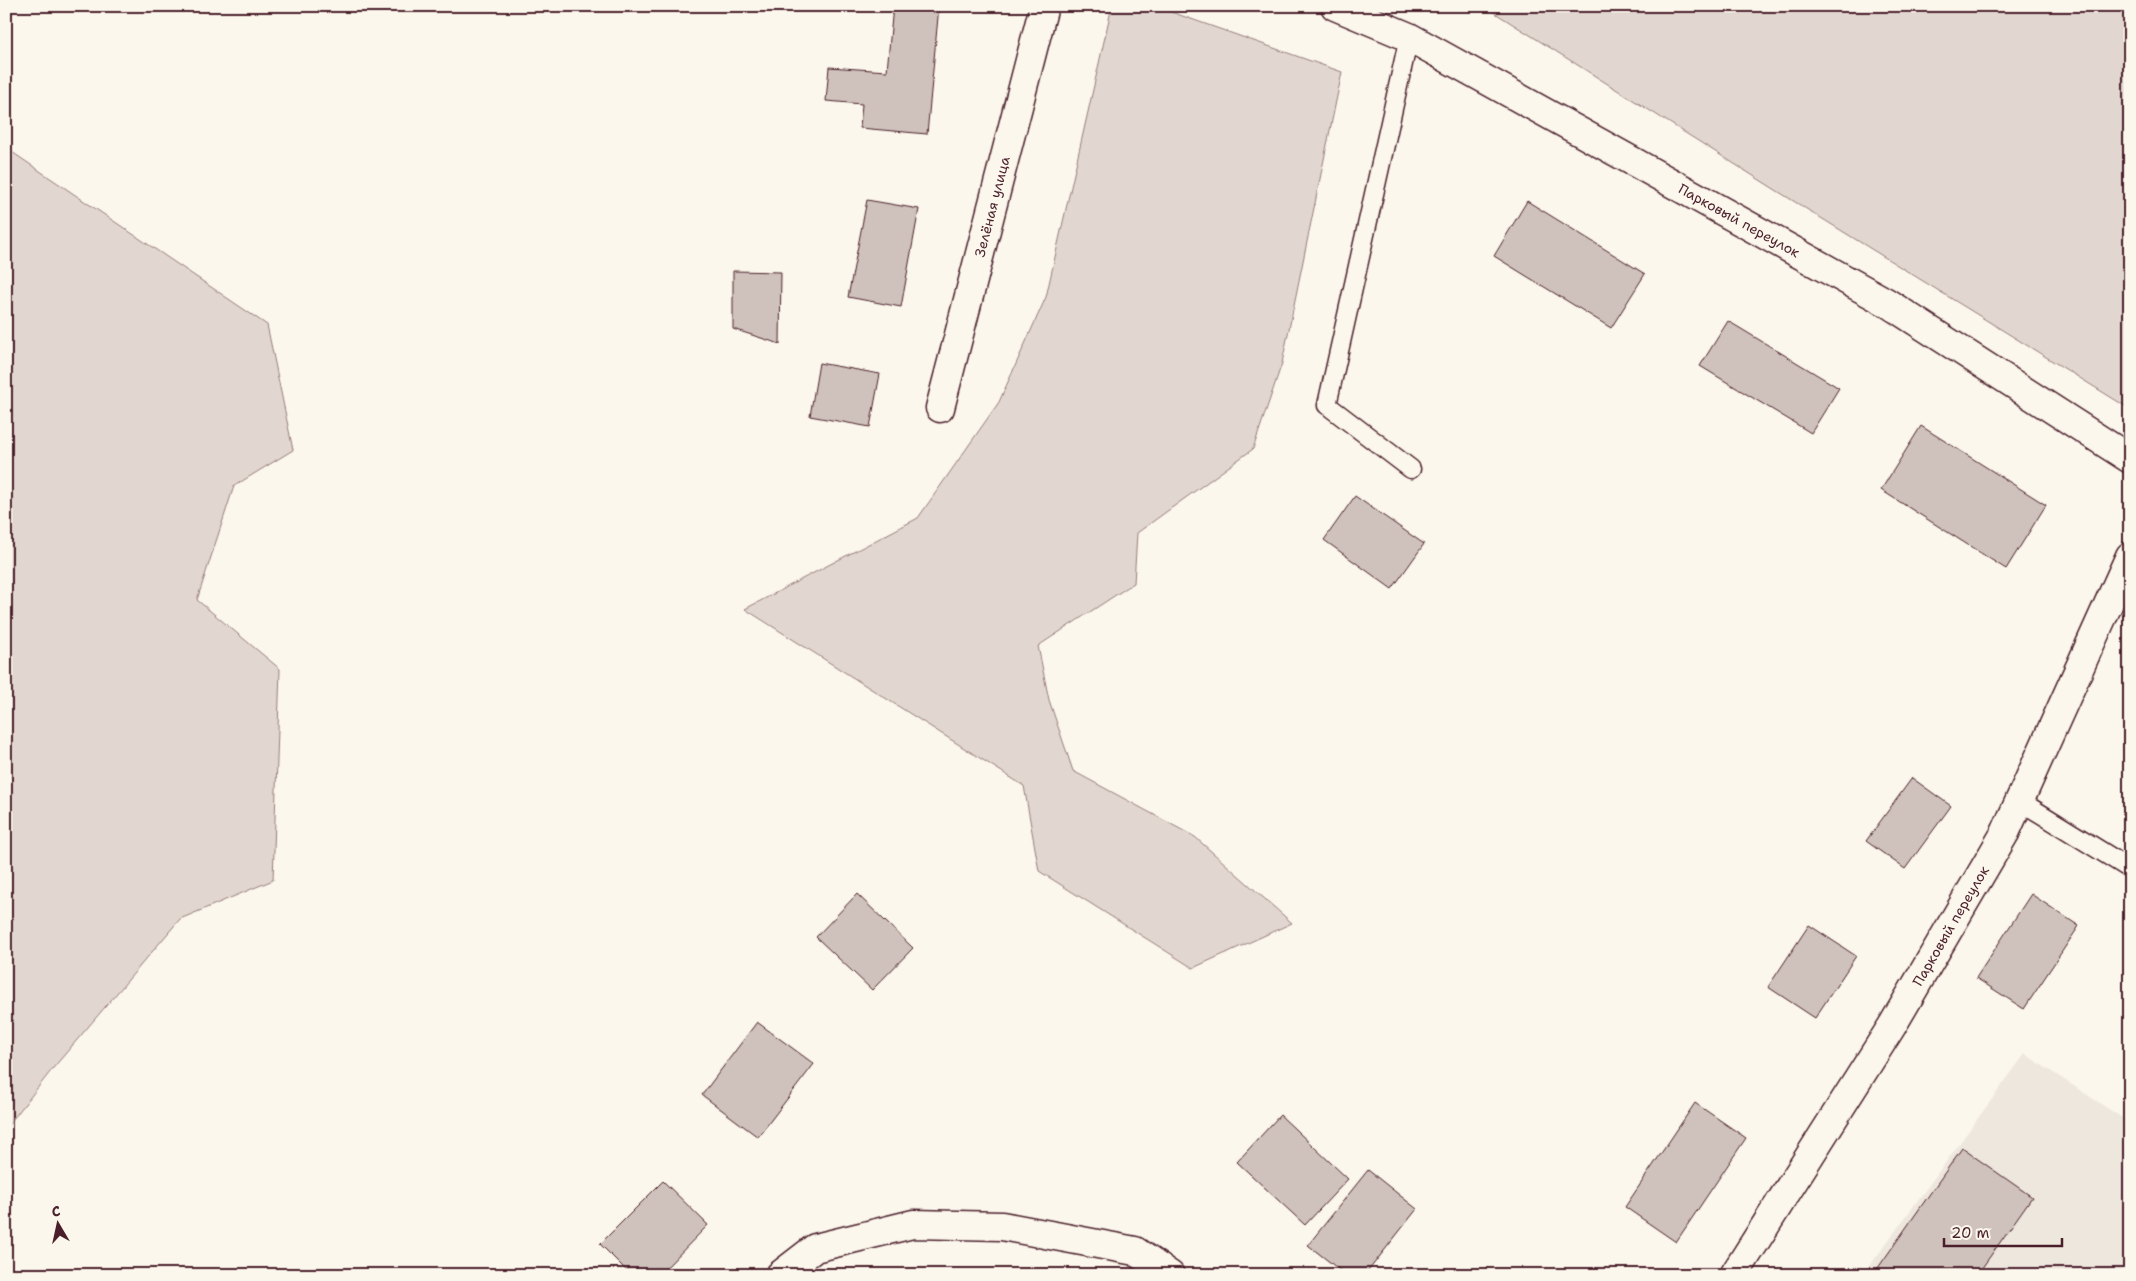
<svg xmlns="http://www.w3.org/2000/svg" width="2136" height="1281" font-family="'Shantell Sans',sans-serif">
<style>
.built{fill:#eee7de}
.green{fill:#e2d7d0;stroke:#967b7e}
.building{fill:#cfc2bc;stroke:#4a1f2b}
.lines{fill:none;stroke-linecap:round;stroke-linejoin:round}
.service-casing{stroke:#4a1f2b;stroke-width:21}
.minor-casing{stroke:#4a1f2b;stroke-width:31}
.service{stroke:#fbf7ec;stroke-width:18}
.minor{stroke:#fbf7ec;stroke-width:28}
.labels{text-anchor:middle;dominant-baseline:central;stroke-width:4;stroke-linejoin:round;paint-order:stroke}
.street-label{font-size:14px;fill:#4a1f2b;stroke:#fbf7ec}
</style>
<rect width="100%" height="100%" fill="#fbf7ec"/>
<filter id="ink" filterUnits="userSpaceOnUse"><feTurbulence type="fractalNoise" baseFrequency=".02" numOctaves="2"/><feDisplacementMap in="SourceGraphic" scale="10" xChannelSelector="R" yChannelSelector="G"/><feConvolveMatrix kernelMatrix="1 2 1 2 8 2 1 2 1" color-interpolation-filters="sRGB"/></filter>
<g filter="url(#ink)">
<path class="built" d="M2025,1054L2130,1123V1275H1863Z"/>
<path class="green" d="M1112,6H1154L1342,72L1282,363L1253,449L1137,533L1134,583L1038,646L1049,700L1073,771L1195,837L1292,923L1193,968L1039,871L1024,786L745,609L918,518L999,402L1046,297Z
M1484,6H2130V409L1779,192Z
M6,148L267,325L293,450L234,486L197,600L280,669L273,880L180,919L54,1067L6,1128Z"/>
<path class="building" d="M893,6H939L927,134L860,128L862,104L826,101L829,67L887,71Z
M867,200L919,209L901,307L848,297Z
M1527,201L1645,274L1611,328L1494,256Z
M733,271L781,272L780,344L733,329Z
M1728,321L1839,388L1811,433L1700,366Z
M819,363L880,374L870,427L810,416Z
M1921,426L2046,505L2006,569L1881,490Z
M1355,496L1424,544L1392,589L1324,540Z
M1912,778L1951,806L1905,869L1866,841Z
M857,894L913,948L872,990L816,937Z
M2031,894L2079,926L2024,1009L1976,978Z
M1809,925L1856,956L1815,1018L1768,987Z
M757,1022L814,1064L758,1137L702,1095Z
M1695,1103L1746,1138L1676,1242L1625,1207Z
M1280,1115L1348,1179L1305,1225L1237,1162Z
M1962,1148L2032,1197L1977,1275H1873Z
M1368,1170L1417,1209L1365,1275H1346L1308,1245Z
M663,1181L708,1225L659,1275H631L600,1244Z"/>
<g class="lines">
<g class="service-casing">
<path id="service" d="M1409,37L1327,405L1411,469
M2020,801L2130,869"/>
</g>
<g class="minor-casing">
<g id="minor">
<path id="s1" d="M1335,6L1409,37L1886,302L2130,459"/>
<path id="s2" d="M940,408L1044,6"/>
<path d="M780,1275L815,1248L913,1224L1002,1226L1135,1251L1170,1275"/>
<path id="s3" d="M1734,1275L1892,1026L2005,833L2130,556"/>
</g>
</g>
<use href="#service" class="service"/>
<use href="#minor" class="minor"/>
</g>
</g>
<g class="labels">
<g class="street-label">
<text stroke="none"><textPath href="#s2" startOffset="208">Зелёная улица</textPath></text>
<text stroke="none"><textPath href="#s1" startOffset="458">Парковый переулок</textPath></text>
<text stroke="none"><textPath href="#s3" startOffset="411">Парковый переулок</textPath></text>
</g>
</g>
<rect width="2136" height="1281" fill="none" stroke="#fbf7ec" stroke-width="25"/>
<rect x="12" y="12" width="2111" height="1256" fill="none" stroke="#4a1f2b" stroke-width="2" filter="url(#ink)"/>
<g transform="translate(58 1224) rotate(351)" stroke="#fbf7ec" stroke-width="4" paint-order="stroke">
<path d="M0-4L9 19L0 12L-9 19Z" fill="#4a1f2b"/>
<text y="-8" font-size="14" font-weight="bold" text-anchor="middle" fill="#4a1f2b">С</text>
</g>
<path d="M1944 1238v8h118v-8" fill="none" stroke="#4a1f2b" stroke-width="2.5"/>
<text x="1951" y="1238" font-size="15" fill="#4a1f2b" stroke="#fbf7ec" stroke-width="4" paint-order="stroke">20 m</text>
</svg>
